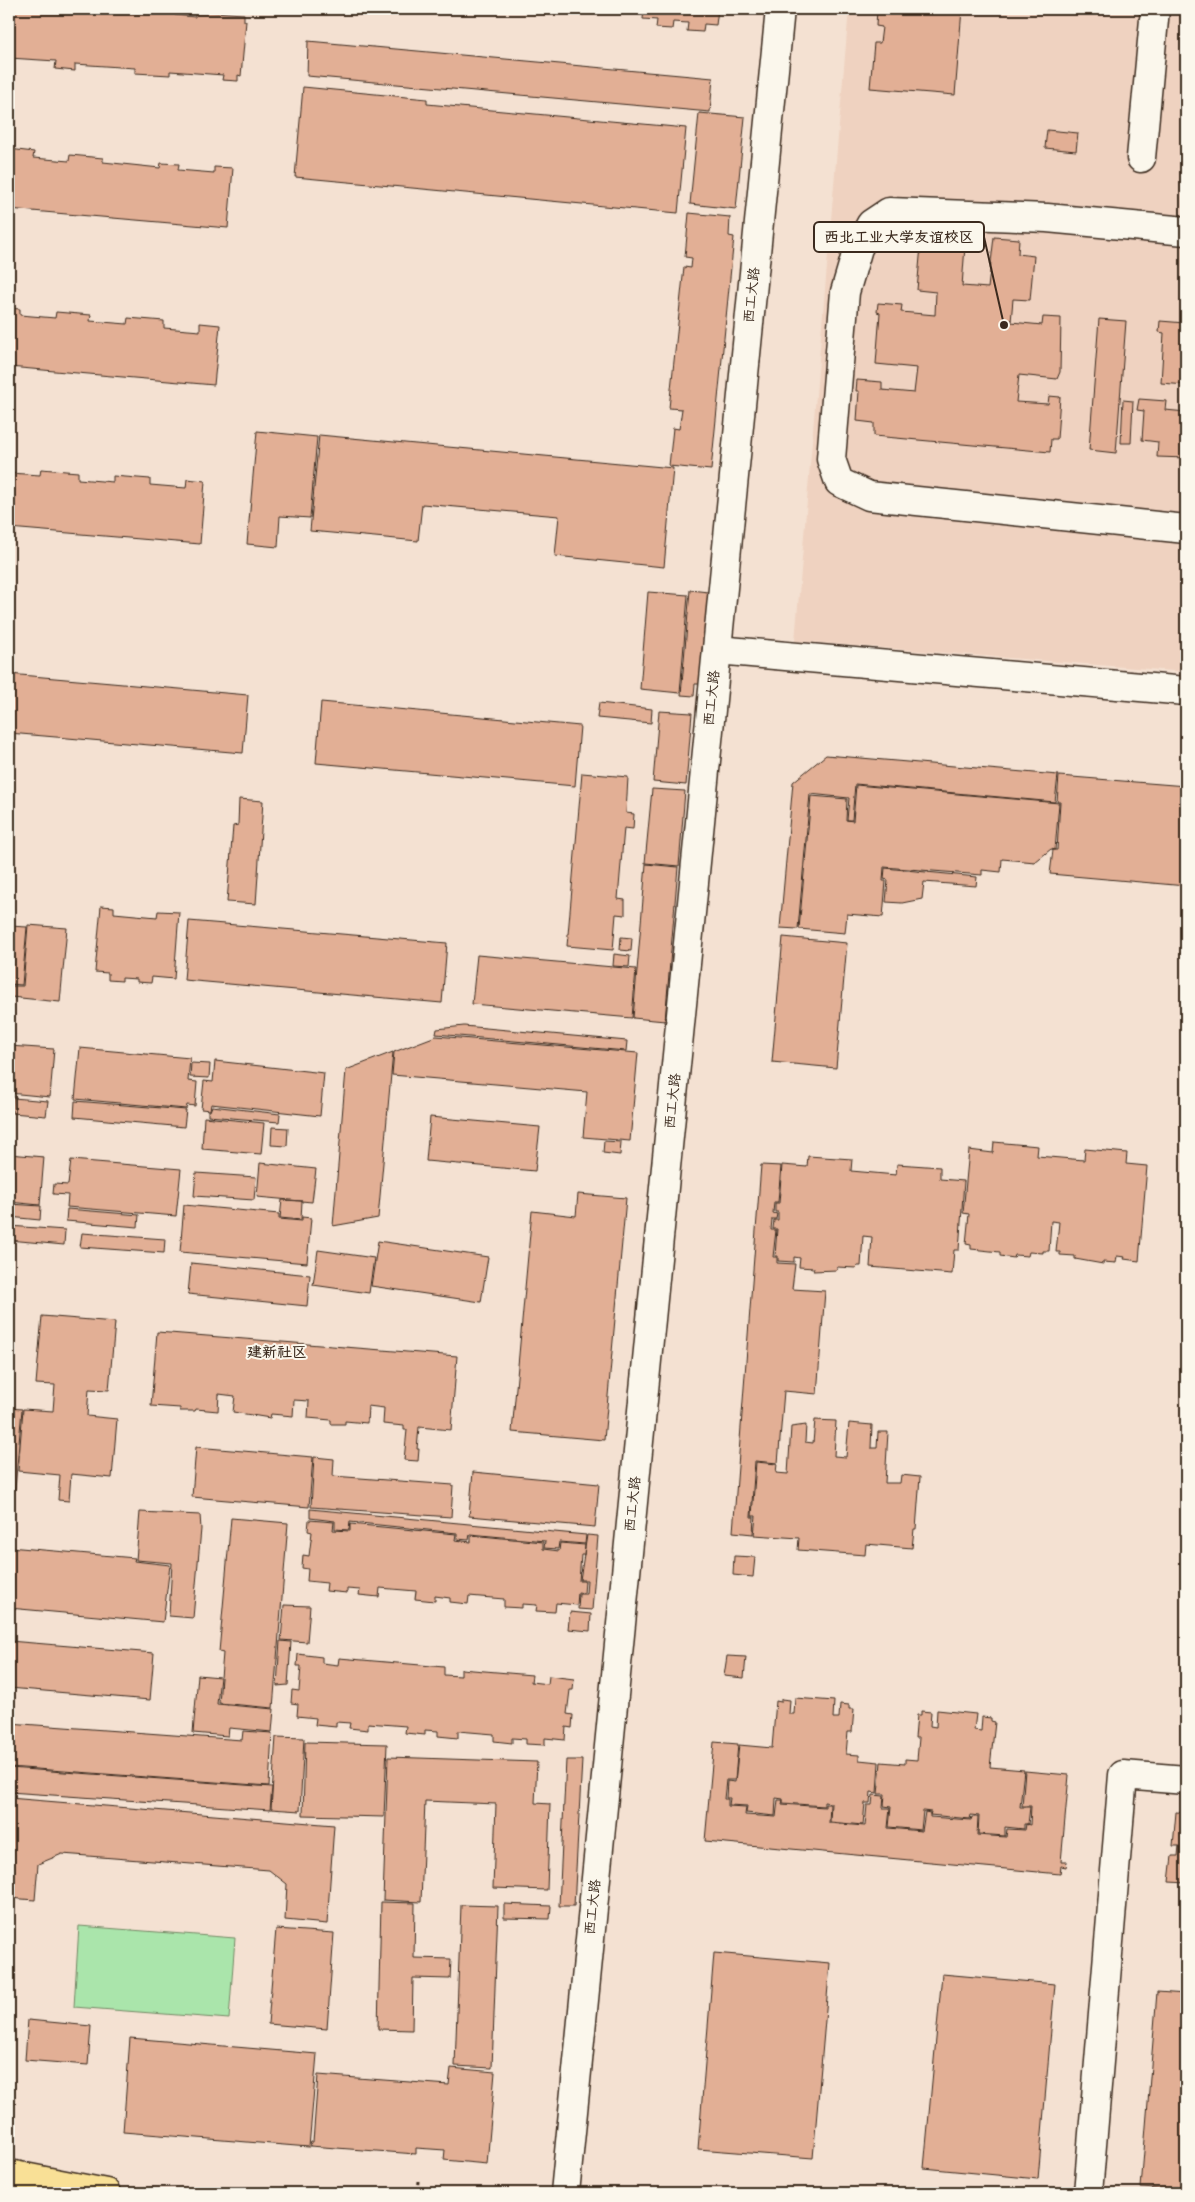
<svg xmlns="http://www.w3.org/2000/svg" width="1195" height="2202" font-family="Kalam,'LXGW WenKai TC',sans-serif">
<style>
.built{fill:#efd2c0}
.green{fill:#aae5ab;stroke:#728864}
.building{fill:#e2af95;stroke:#3b2a1e}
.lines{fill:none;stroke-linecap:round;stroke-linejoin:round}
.minor-casing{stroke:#3b2a1e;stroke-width:31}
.secondary-casing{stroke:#3b2a1e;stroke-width:31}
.primary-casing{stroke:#3b2a1e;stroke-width:31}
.path{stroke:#3b2a1e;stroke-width:3;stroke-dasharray:5 4;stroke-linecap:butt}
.minor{stroke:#fbf7ec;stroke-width:28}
.secondary{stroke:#fbf7ec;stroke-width:28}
.primary{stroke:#f9e096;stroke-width:28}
.labels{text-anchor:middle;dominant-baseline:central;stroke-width:4;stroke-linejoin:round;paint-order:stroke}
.street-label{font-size:14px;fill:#3b2a1e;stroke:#fbf7ec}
.neighbourhood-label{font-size:15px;font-weight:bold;fill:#3b2a1e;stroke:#fbf7ec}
.leader{fill:none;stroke:#3b2a1e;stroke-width:2}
.callout-dot{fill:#3b2a1e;stroke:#fbf7ec;stroke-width:2}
.callout{fill:#fbf7ec;stroke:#3b2a1e;stroke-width:2}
.callout-label{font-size:15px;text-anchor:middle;font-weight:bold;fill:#3b2a1e}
</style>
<rect width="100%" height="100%" fill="#f4e1d2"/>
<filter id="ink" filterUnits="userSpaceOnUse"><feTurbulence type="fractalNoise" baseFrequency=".02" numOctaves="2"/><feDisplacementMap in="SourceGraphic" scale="10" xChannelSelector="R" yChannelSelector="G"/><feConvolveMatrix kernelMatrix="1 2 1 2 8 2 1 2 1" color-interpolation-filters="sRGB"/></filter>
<g filter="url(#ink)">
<path class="built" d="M849,9H1186V672L795,641Z"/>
<path class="green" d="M79,1926L235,1938L229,2019L74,2007Z"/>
<path class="building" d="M9,9H140L139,12L159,14V9L176,10L175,15L195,17V11L244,14V21H246L241,76L238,75V81L222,80L223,75L170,71V75L135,73V68L75,64V71L55,69L56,61L9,58Z
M644,9H718L716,25L704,24L703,32L687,31L688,23L673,22L672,29L656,28L657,20L643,19Z
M877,9H962L955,95L870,88L874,43H880L882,27L876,26Z
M308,41L713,78L710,112L307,76Z
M303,87L427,99V104L686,128L678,213L295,177Z
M699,113L745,117L736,209L690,204Z
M1047,130L1078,133L1076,151L1045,148Z
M9,149L34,152L33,158L69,161L70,155L103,158V162L160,168L161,163L179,164L178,170L214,173V167L233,168L228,228L9,209Z
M689,213L730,217L729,236L734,237L711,470L669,466L673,428L679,429L682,409L669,408L684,267L691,268L692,258L685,257Z
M939,231L966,233L962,286L988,288L994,237L1019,239L1018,254L1034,256L1030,300L1013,299L1011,322L1042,325L1043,317L1061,318L1060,372L1057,379L1019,375L1016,402L1048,404L1049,396L1060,397L1057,439H1051L1050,452L874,436V423L857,421L859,391H856L857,380L882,382V390L914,393L917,368L876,364L880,313L877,312L878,303L902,305L901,312L935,315L936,292L917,290L921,246L938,247Z
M9,308L20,309V315L55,318L56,312L91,315L90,321L127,324L128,318L164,321V328L200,331V323L220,325L214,385L9,367Z
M1099,319L1126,321L1116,453L1089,450Z
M1160,321L1185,323L1186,385L1161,383L1164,333L1159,332Z
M1139,399L1166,401L1165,410L1186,412V458L1157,457L1158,442L1142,440L1144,411L1137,410Z
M1123,400L1133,401L1131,443H1121Z
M257,431L317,437L310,518L280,516L278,547L247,544Z
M319,435L673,468L664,567L555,556L559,516L422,504L418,541L310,531Z
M41,469L78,472V479L113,482V476L150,479V485L186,488L187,479L205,481L200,544L9,528V473L40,475Z
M690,590L708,592L700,684H695L694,696L681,695Z
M648,592L688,595L680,693L640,689Z
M9,674L248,695L243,753L9,733Z
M321,702L580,726L575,786L316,763Z
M599,703L652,709L651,723L597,718Z
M659,711L692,713L686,785L653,782Z
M826,755L1058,775L1055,802L855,784L852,820H847L849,798L810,794L798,929L780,928L793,782Z
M582,773L628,777L626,813L634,814L633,829L624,828L618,899L625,900V915L616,914L613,950L567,946Z
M1059,776L1186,786V886L1050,874L1053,850H1057L1060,802H1057Z
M856,785L1059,803L1055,850L1051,849L1035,862L1002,859L1001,872L982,870V875L884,867L883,881H886L883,917L847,914L845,933L799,929L811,796L847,799L846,820L853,821Z
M652,789L685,791L679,866L645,863Z
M239,799L263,801L256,904L227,902L233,826L238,825Z
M646,864L678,867L665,1021L633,1018Z
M885,868L977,877L976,886L924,882L922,899L902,903L886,902L888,880L884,879Z
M101,906L114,907V913L157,917L158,911L179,912L174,979L152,977L151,983L137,982V979L122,978V981L108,980V973L95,972Z
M189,921L447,943L442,1003L184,980Z
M28,925L67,928L60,1002L11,997L12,986H23Z
M9,926L27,927L22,985L9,984Z
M621,937L632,938L631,951L620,950Z
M783,937L847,943L836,1068L772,1062Z
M614,954L630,956L629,967L613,966Z
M477,955L636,969L632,1018L472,1004Z
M464,1026L627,1041L626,1051L436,1034L437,1029Z
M436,1036L638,1053L630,1141L583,1137L587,1092L392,1075L394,1052Z
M9,1046L54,1049L50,1097L9,1093Z
M80,1048L190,1058L188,1081L197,1082L195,1106L187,1105L186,1109L75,1099Z
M393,1052L378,1218L333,1226L346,1070Z
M215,1061L324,1073L320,1116L211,1104L210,1110L201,1109L204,1081L213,1082Z
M191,1063L210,1064L209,1078L190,1077Z
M13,1098L48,1101L46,1116L12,1113Z
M75,1101L186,1110L184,1127L74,1117Z
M212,1106L280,1114L279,1122L208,1116V1111H210Z
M204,1117L264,1123L261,1154L202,1149Z
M430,1117L540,1127L535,1171L426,1161Z
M272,1127L288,1128L287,1146L271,1145Z
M604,1141L621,1142L620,1155L603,1153Z
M994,1142L1038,1146L1037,1156L1084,1160L1085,1149L1127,1153L1126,1164L1147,1166L1139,1261L1124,1259L1125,1257L1117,1256L1116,1263L1103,1262V1264L1075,1259V1256L1060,1255V1252H1056L1059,1222L1051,1221L1049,1251H1043V1253L1029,1252L1028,1256L1015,1255L1014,1258L1000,1256V1252L971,1249V1245L966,1244L969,1214L963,1213L969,1150L993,1153Z
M9,1154L44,1157L40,1205L9,1202Z
M808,1156L852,1159L851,1171L896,1175L897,1164L940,1167V1179L964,1181L959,1250H954L952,1274L870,1267L872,1237L863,1236L861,1266H857L856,1268L837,1267V1270L813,1271L814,1268L799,1267L800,1258L794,1257V1262L778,1261V1256H775L777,1229H773L774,1220H778V1212H775V1203H779L782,1165L807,1167Z
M71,1160L181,1169L176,1216L67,1207L68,1195L53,1194L54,1184L68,1185Z
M260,1163L316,1169L312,1202L257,1197Z
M761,1165L781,1166L778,1202H774L773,1213L777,1214L776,1219H772L771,1230H776L773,1257H777V1263L795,1264L792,1289L825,1291L817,1394L784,1391L778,1463L755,1461L751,1517H754L753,1534L733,1532Z
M196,1173L256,1177L254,1200L194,1196Z
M578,1194L626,1198L604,1440L512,1432L532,1211L576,1216Z
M282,1200L302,1201L301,1220L280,1218Z
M9,1204L41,1206L40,1220L9,1217Z
M184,1205L279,1214V1219L302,1221V1217L311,1218L307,1263L180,1252Z
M67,1209L139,1215L138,1227L66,1221Z
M9,1226L65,1230L64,1245L9,1240Z
M82,1233L165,1239L164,1253L80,1247Z
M378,1241L488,1257L481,1302L371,1286Z
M318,1250L374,1258L369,1293L313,1285Z
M191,1263L310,1275L307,1306L188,1294Z
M42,1316L115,1322L109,1390L89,1389L87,1416L117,1419L112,1478L71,1474L69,1501L58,1500L60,1475L18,1471L23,1409L53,1411L55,1385L36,1384Z
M157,1332L457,1356L451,1430L419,1427L417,1449H419L418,1461L404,1460L407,1430H404V1426L383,1424L384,1408L368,1406L367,1423L345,1421V1424H331V1420L308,1418L309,1401L294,1400L293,1416L271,1414L270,1418L233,1412L235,1396L219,1394L218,1411L196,1409L195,1411H180V1408L151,1406Z
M9,1408L22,1409L15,1489L9,1488Z
M815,1420L836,1421L834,1456L846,1457L849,1423L872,1425L871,1448H877L878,1432H888L885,1483H900L901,1475L920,1477L916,1529H914L912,1548L866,1544L865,1555L798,1550L799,1538L754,1535L756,1516H752L756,1462L777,1464L776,1473L788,1474L791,1427L806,1425L805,1442L813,1443Z
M196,1447L313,1457L309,1507L192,1497Z
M314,1457L334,1459L333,1476L453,1485L451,1517L311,1507Z
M473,1472L599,1484L595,1527L469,1516Z
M310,1509L586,1535L585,1544L559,1542L558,1549L544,1548L545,1541L470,1534L469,1540L457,1539V1533L350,1522L349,1530L335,1529V1521L310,1518Z
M140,1512L200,1515L201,1529L193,1618L169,1616L172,1563L136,1560Z
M231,1518L288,1523L273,1708L219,1703L223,1653L219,1652Z
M309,1520L334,1522L333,1530L350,1531V1524L456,1534L455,1540L471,1542V1535L543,1542V1549L559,1551L560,1543L585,1545L584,1555H581L579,1581H585L584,1593L578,1592L577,1605L556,1603L555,1612L536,1611L537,1605L522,1604V1608L504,1607V1599L469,1596L468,1604L450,1602V1598L435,1596V1601L415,1599L416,1591L380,1588L379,1597L359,1595L360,1590L347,1589V1593L326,1591L327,1583L307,1581L308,1569L302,1568L303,1555L309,1556L312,1532L308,1531Z
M587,1535L598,1536L592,1610L578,1609L579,1594H586L587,1580H580Z
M9,1547L135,1558L134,1561L170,1565L163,1622L9,1608Z
M734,1556L755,1557L753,1577L733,1575Z
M284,1605L310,1606L307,1642L281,1640Z
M570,1612L591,1614L590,1631L568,1629Z
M9,1641L154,1653L150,1700L9,1688Z
M280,1641L291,1642L288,1685L277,1686Z
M298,1654L322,1657V1663L338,1665L339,1658L444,1667V1675L461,1676V1669L532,1675L531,1682L548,1684L549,1676L574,1679L573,1690H570L567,1714L573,1715L572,1728L566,1727L565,1740L545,1738V1745L526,1744V1739L512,1738V1743L494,1741V1734L458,1731V1738L438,1736V1731L425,1730V1735L405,1733L406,1726L368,1723V1730L349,1728L350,1723L336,1722V1727L315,1725L316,1718L297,1716L298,1704L291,1703L292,1690L299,1691L301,1666H297Z
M727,1656L746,1657L744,1678L724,1676Z
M198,1675L220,1677L217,1704L274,1709L272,1732L229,1728L228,1736L193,1733Z
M795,1698L834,1701L833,1718H839L840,1704L849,1705V1709H854L852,1732H848L846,1754L859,1755V1760L879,1762L877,1793L871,1792L870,1803H865L863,1825L830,1822L831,1803L824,1802V1806L783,1803V1799L776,1798L775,1816L746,1813L747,1806L729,1805L730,1798H726L727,1781L735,1782L739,1745L772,1748L776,1701L781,1702V1699L790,1700L789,1714H794Z
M937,1710L976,1714L974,1730L981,1731L982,1717L991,1718V1721L995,1722L990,1767L1024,1770L1020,1807H1030L1028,1824H1024V1829L1005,1827V1836L978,1834L979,1816L971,1815L970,1819L930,1815L931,1812L923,1811L921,1830L889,1827L891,1807L884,1806L885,1794H878L881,1762L905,1764V1759L917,1760L919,1738H915L917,1715H921V1711L931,1712L930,1726L936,1727Z
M9,1723L242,1740L243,1731L272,1733L269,1786L9,1767Z
M276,1737L304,1738L300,1811L271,1809Z
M305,1742L387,1744L384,1817L303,1815Z
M714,1742L738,1744L735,1780H726L724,1799H728V1806L746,1807L745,1815L776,1817L778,1800H783L782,1804L825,1807V1804H830L829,1823L865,1826L867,1805H872L873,1795L884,1796L883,1808H890L888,1828L922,1831L925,1812L930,1813V1817L971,1820L972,1817H978L977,1835L1006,1837L1007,1829L1025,1830L1026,1824L1030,1825L1031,1806H1022L1025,1771L1069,1775L1061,1862H1067L1066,1867L1061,1866L1060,1874L705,1841Z
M388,1757L537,1762L535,1803L550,1804L547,1890L493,1888L496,1804L425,1801L421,1902L383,1900Z
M566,1760H582L574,1906H559Z
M9,1768L272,1787L270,1810L9,1792Z
M9,1798L334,1825L327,1924L285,1920L287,1884L269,1870L62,1854L38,1864L35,1900L9,1898Z
M1176,1812L1186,1813V1883L1169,1882L1172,1856H1178L1179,1846H1173Z
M381,1902L415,1903L414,1958L451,1959L450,1979L413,1978L412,2030L378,2029Z
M504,1904L551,1906L550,1919L504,1918Z
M461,1905L498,1906L492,2068L455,2066Z
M276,1929L334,1933L327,2029L268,2024Z
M714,1953L830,1963L813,2158L698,2149Z
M942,1974L1055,1984L1038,2179L924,2168Z
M1157,1992L1186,1994V2191L1141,2188Z
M28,2020L91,2026L88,2065L25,2060Z
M130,2038L317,2054L309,2147L123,2132Z
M451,2068L495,2072L487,2164L444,2160L445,2150L416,2148V2154L310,2146L311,2142H313L318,2075L449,2085Z"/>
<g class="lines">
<g class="minor-casing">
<path id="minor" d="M1141,158L1155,9
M1186,231L1047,218L889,212L871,224L858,248L845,292L831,459L839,482L869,496L1186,529
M565,2193L780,9
M1088,2193L1123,1775L1186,1780"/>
</g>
<g class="secondary-casing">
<path id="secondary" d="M717,650L1186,691"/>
</g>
<g class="primary-casing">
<path id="primary" d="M9,2174L106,2193"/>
</g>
<path class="path" d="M417,2193L418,2181"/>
<use href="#minor" class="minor"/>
<use href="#secondary" class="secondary"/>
<use href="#primary" class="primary"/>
</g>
</g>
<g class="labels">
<g class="street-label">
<text transform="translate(752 295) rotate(-84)">西工大路</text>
<text transform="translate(712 698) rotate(-84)">西工大路</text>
<text transform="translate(673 1101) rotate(-84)">西工大路</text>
<text transform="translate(633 1504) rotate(-84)">西工大路</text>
<text transform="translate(593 1907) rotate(-84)">西工大路</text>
</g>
<g class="neighbourhood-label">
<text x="277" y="1353">建新社区</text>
</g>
</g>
<path class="leader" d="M1004 325L984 237"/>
<circle class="callout-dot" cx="1004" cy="325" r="5"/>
<rect class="callout" x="814" y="222" width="170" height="30" rx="5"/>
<g class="callout-label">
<text x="899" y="242">西北工业大学友谊校区</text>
</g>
<rect width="1195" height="2202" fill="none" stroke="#fbf7ec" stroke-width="30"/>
<rect x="15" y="15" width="1165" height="2172" fill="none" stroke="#3b2a1e" stroke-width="2" filter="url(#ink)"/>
</svg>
